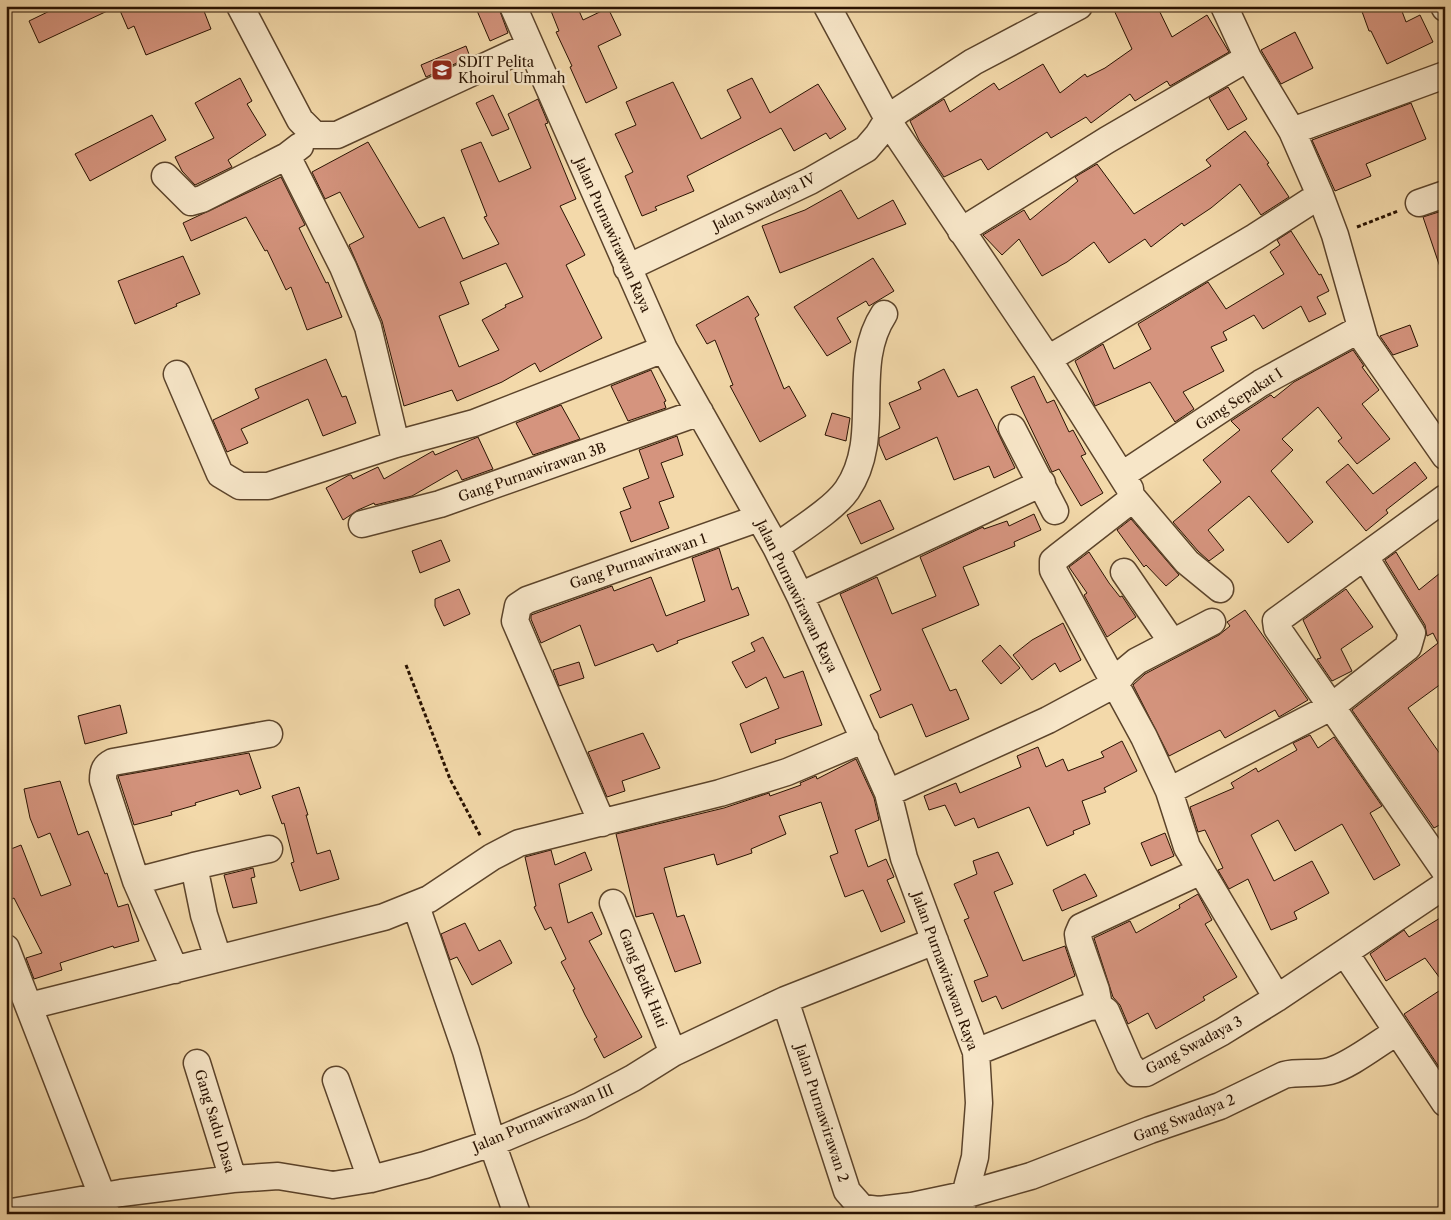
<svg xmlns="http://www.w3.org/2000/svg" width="1451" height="1220" font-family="'Libre Caslon Text',serif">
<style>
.building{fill:#d5947e;stroke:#291201;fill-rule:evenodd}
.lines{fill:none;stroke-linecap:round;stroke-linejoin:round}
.minor-casing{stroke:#5c442b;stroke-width:29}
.path{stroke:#291201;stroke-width:3;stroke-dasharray:4 2.5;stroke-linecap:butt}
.minor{stroke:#f7e6c8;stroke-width:26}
.labels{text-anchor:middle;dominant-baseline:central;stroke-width:4.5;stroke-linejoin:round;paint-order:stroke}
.poi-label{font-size:14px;fill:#291201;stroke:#f7e6c8;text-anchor:start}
.street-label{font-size:14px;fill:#291201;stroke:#f7e6c8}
</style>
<rect width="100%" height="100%" fill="#f3d9aa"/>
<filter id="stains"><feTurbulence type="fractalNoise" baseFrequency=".004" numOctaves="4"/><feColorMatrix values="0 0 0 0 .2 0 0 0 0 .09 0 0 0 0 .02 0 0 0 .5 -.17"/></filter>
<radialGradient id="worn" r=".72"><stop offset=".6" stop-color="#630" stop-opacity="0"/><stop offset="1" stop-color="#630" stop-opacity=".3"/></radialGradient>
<path class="building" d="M60,6H118L39,43L29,21Z
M118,6H202L211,29L146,55L134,26L128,29Z
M475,6H498L508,33L490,41Z
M549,6H577L583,20L608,8L621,35L598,46L617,88L586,103L570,67L572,66L556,32L559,31Z
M1112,6H1157L1172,37L1207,15L1229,52L1170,86L1167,81L1135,101L1130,94L1091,123L1086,117L1051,138L1047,132L988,170L981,159L944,177L919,140L910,121L944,99L950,112L994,83L999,90L1043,64L1060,93L1085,74L1087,77L1105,68L1132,49Z
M1360,6H1400L1406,22L1420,15L1433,42L1387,64L1371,31H1369Z
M1295,32L1313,68L1281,84L1261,50Z
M466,46L470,57L426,77L421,65Z
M240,78L252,101L247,104L266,135L228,160L232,167L195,185L182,171L175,157L214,138L195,103Z
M752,78L770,113L818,84L846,129L830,139L826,133L794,151L781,128L687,176L694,191L655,207L657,210L642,216L625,176L633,172L615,134L636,125L626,102L673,82L701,139L741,118L727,90Z
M1228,87L1247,119L1228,130L1209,98Z
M493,95L509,129L492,136L476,103Z
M538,99L548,123L545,124L576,199L560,206L585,255L566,265L602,338L540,372L535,363L502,382L457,401L452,390L404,406L382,321L349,245L364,237L340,192L325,199L312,172L368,142L419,228L444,217L463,259L499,244L484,217L487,216L461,150L481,142L499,182L531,168L508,114ZM506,263L523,297L505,305L506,307L482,320L499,350L459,367L439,316L469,304L460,282Z
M1411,103L1426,139L1366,164L1371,176L1335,191L1312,140Z
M152,115L166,140L90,181L75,154Z
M1245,131L1269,163L1267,164L1289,197L1261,215L1240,184L1211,208L1184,226L1182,223L1151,247L1145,239L1109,263L1094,242L1067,262L1042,276L1019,239L1002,255L983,235L1024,210L1030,220L1078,181L1075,177L1097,164L1134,214L1211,166L1206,160Z
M281,177L305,225L299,228L326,283L328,282L342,317L307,330L291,287L286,290L267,250L265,251L246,217L191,241L183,223Z
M841,190L858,219L893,200L906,224L780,273L762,226L805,210Z
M1445,210V273H1442L1423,217Z
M1291,231L1319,275L1321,274L1329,291L1317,297L1326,314L1309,322L1301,306L1263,329L1254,315L1223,332L1227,340L1211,347L1224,371L1183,392L1194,409L1175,422L1150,382L1095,406L1075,361L1103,344L1114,369L1151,349L1138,324L1208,282L1226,309L1284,274L1270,252L1280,245L1277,240Z
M183,256L200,294L176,304L177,306L135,324L118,281Z
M873,258L894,291L869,306L866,301L837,318L851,342L827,356L794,307Z
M748,296L759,315L755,318L784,389L789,386L806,416L760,442L730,386L733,385L715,340L707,344L696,325Z
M1410,325L1418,346L1393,355L1380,336Z
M1353,350L1364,366L1362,367L1379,390L1362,404L1390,439L1357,464L1338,441L1342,438L1318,407L1282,439L1293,450L1271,471L1313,522L1288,543L1249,496L1208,530L1224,550L1209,561L1198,551L1173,522L1221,482L1203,460L1240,430L1231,421L1269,396L1271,395L1274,398L1294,382Z
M326,359L342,397L346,396L356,423L323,436L308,399L241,429L248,443L227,452L213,420L259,398L255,389Z
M944,369L958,397L977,389L1015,468L994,478L989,466L954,480L937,437L886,460L879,444V438L900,428L889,403L921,389L918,382Z
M651,370L666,401L664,402L666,408L628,421L611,386Z
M1034,376L1047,403L1054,400L1069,432L1073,430L1086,454L1081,456L1103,493L1081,506L1059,469L1052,472L1011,387Z
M561,405L580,439L533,455L516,423Z
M832,413L850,418L846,441L825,435Z
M677,436L683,455L661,463L674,497L659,502L669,528L631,542L620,512L631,508L623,488L649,478L639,450Z
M478,437L493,469L462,480L457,470L412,496L375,505L374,503L358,510L343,520L326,488L349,475H351L353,479L378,467L384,479L433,451L435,455Z
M1415,462L1427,478L1386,510L1388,513L1366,531L1326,482L1348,464L1373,494Z
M880,500L894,529L861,544L847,515Z
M1034,514L1041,530L1014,542L1015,546L963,567L979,605L922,629L950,691L956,689L969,719L926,737L912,704L880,718L870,695L881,690L840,594L877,577L892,614L936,596L920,557L983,527L984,529L1007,521L1009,526Z
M1131,519L1179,575L1166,586L1146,565L1144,567L1117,530Z
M441,540L450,561L420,573L412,551Z
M719,548L732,590L738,587L749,615L677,641L678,643L657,652L653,644L595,666L580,625L541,643L531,619V615L612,586L614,591L651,577L666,616L705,601L692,558Z
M1089,552L1109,583L1120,597L1122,596L1136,617L1107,637L1084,595L1087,593L1069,567Z
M1396,552L1419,590L1445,569V681L1408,708L1445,761V822L1434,828L1352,710L1438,643L1433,633L1427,636L1425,625L1385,560Z
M459,589L470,614L444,626L435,606V599Z
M1346,589L1373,627L1341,649L1352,671L1332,681L1317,659L1321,658L1303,620Z
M1245,610L1308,700L1279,717L1275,710L1225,738L1220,730L1169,756L1133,685L1145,674L1219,635L1230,626L1227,622Z
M1063,623L1081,660L1060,672L1055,663L1032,680L1013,655L1032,640Z
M763,637L784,678L803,671L822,725L775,740L776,743L751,753L740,724L779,708L766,677L746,688L732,662L755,651L751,643Z
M1000,645L1020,668L1001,684L982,661Z
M579,662L584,678L559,686L553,670Z
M120,705L127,733L85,744L78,716Z
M643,733L660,768L622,781L625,791L607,797L588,752Z
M1310,735L1318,748L1334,737L1382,806L1370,813L1400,865L1374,880L1342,824L1295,851L1278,820L1251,835L1274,881L1312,861L1329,893L1294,912L1297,919L1271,930L1248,879L1229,889L1218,870L1223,868L1205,830L1198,832L1190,807L1234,788L1231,783L1256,768L1258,772L1297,750L1293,743Z
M1122,741L1137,771L1104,788L1106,792L1082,801L1090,824L1073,831L1074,834L1047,846L1029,807L978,828L974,818L955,826L945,805L929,810L924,796L956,783L960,793L1021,767L1017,756L1038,747L1046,767L1063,759L1068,771L1104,757L1101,752Z
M249,753L261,788L240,795L238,790L195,803L196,805L171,812L172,815L134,825L118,776Z
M856,759L874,798L879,820L855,830L868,867L886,859L894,877L887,880L905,922L881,932L863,890L845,897L830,856L838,853L821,802L779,816L786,834L751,849L752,853L717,865L714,854L664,868L677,917L684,915L701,963L675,972L653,913L636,917L616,834L724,808L769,793L770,796L801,785L800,783L816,776L817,779Z
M60,781L78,835L88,831L105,874L107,873L118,907L128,904L139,941L114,948L113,946L60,963L62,970L34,979L26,958L42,953L14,898L6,902V851L21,845L41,896L71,885L50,833L38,838L30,818L24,789Z
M299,787L308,815H306L317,854L330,850L339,879L300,891L291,863L294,862L284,823L282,824L272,796Z
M1165,833L1174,856L1151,866L1141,843Z
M551,850L555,865L585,852L592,870L559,884L568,923L592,912L602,934L589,941L642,1037L604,1058L594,1039L597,1037L585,1015L573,990L575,989L561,962L566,959L551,927L545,930L534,907L536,906L525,857Z
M998,852L1013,884L994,892L1023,961L1065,946L1075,976L1002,1009L996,996L982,1002L974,981L988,976L964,920L969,918L954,884L977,874L973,861Z
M253,868L255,877L251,878L257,903L233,908L224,875Z
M1085,874L1097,896L1062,911L1053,890Z
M1198,894L1212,920L1205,924L1237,977L1203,997L1205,1000L1156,1029L1148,1013L1128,1024L1120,1005L1113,997L1094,938L1130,921L1136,933L1180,908L1179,905Z
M1445,915V985L1425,958L1386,981L1370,954L1404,930L1409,937Z
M465,923L479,951L500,940L512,963L472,985L457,957L450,960L441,934Z
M1445,987V1076L1404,1014Z"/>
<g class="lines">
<g class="minor-casing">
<path id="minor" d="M240,6L300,120L315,135H337L529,46
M513,6L664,349L776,547L800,596L888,793L904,858L976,1052L979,1103L975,1157L960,1214
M827,6L894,130L1048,359L1130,489L1131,500L1059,556L1053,561V570L1144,737L1169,791L1187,847L1277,998
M1224,6L1248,58L1292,131L1320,195L1335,235L1365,341L1445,456
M1444,6L1445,8
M1292,131L1445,75
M287,156L343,267L368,327L396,444
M165,176L191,202L202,199L287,156L300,146
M1419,203L1445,194
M961,231L1107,140L1248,58
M627,268L810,181L866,149L878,135L888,119L901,109L973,62L1079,6
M1048,359L1255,237L1320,195
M177,374L220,474L240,486H268L396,444L474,423L664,349
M1012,428L1055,511
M1122,475L1261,383L1360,329
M1131,496L1187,562L1220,589
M1445,498L1276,621L1277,628L1445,871
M362,524L440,504L700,412
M776,547C796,532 833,510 847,490C884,436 849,367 884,314
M1124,572L1172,642
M800,596L1042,483
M1169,791L1331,707L1408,647L1412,633L1365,557
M888,793L1048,720L1115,684L1125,671L1137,661L1212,622
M602,823L515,621L518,606L527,600L759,518
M136,881L194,866
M613,903L673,1053
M416,906L466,1051L492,1143L517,1214
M6,948L103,1198L106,1213
M1345,953L1445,1103
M218,958L204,915L194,866L269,849
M175,970L136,881L103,780C103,770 105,766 113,762L269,734
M785,1000L847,1191L862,1208L879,1210L912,1206L964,1195L1031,1176L1150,1130L1220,1106L1284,1075C1299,1071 1315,1075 1330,1071C1351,1065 1378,1043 1397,1032
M29,1006L384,917L429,899L492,857L519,843L720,793L787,772L865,739
M1099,1006L1096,990L1079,941L1078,934L1081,927L1201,871
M976,1052L1089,1007L1099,1006L1106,1011L1129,1064L1136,1073H1146L1222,1032L1277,998L1445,885
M197,1063L233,1179
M336,1080L371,1179
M6,1213L121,1193L233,1179L278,1176L333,1185L371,1179L425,1165L492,1143L580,1106L633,1078L673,1053L785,1000L935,941"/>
</g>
<path class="path" d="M1357,227L1398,211
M406,665L450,779L481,837"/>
<use href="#minor" class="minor"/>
</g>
<defs>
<g id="school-square" transform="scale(1.125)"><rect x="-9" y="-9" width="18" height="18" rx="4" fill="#8f2418" stroke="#f7e6c8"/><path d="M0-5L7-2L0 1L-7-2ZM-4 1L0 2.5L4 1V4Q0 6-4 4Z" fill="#fff"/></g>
</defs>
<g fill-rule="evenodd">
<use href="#school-square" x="442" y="70"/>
</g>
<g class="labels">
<g class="poi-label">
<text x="458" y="62">SDIT Pelita<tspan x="458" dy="16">Khoirul Ummah</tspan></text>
</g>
<g class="street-label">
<text transform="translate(764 202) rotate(-26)">Jalan Swadaya IV</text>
<text transform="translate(613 235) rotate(66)">Jalan Purnawirawan Raya</text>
<text transform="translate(1239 399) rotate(-33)">Gang Sepakat I</text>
<text transform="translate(532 472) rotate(-19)">Gang Purnawirawan 3B</text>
<text transform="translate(638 561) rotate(-19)">Gang Purnawirawan 1</text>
<text transform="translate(797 596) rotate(64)">Jalan Purnawirawan Raya</text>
<text transform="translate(945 971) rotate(70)">Jalan Purnawirawan Raya</text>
<text transform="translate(643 978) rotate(68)">Gang Betik Hati</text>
<text transform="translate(1194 1045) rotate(-28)">Gang Swadaya 3</text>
<text transform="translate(822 1113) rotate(72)">Jalan Purnawirawan 2</text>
<text transform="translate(543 1118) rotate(-23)">Jalan Purnawirawan III</text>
<text transform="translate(1184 1118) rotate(-21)">Gang Swadaya 2</text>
<text transform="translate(215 1121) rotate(73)">Gang Sadu Dasa</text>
</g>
</g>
<rect width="1451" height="1220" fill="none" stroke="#f3d9aa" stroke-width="25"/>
<rect x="8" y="8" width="1436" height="1205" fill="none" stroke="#291201" stroke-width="2.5"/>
<rect x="12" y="12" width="1426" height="1195" fill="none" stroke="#291201"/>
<rect width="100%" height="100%" filter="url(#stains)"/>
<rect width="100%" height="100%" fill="url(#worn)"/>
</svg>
